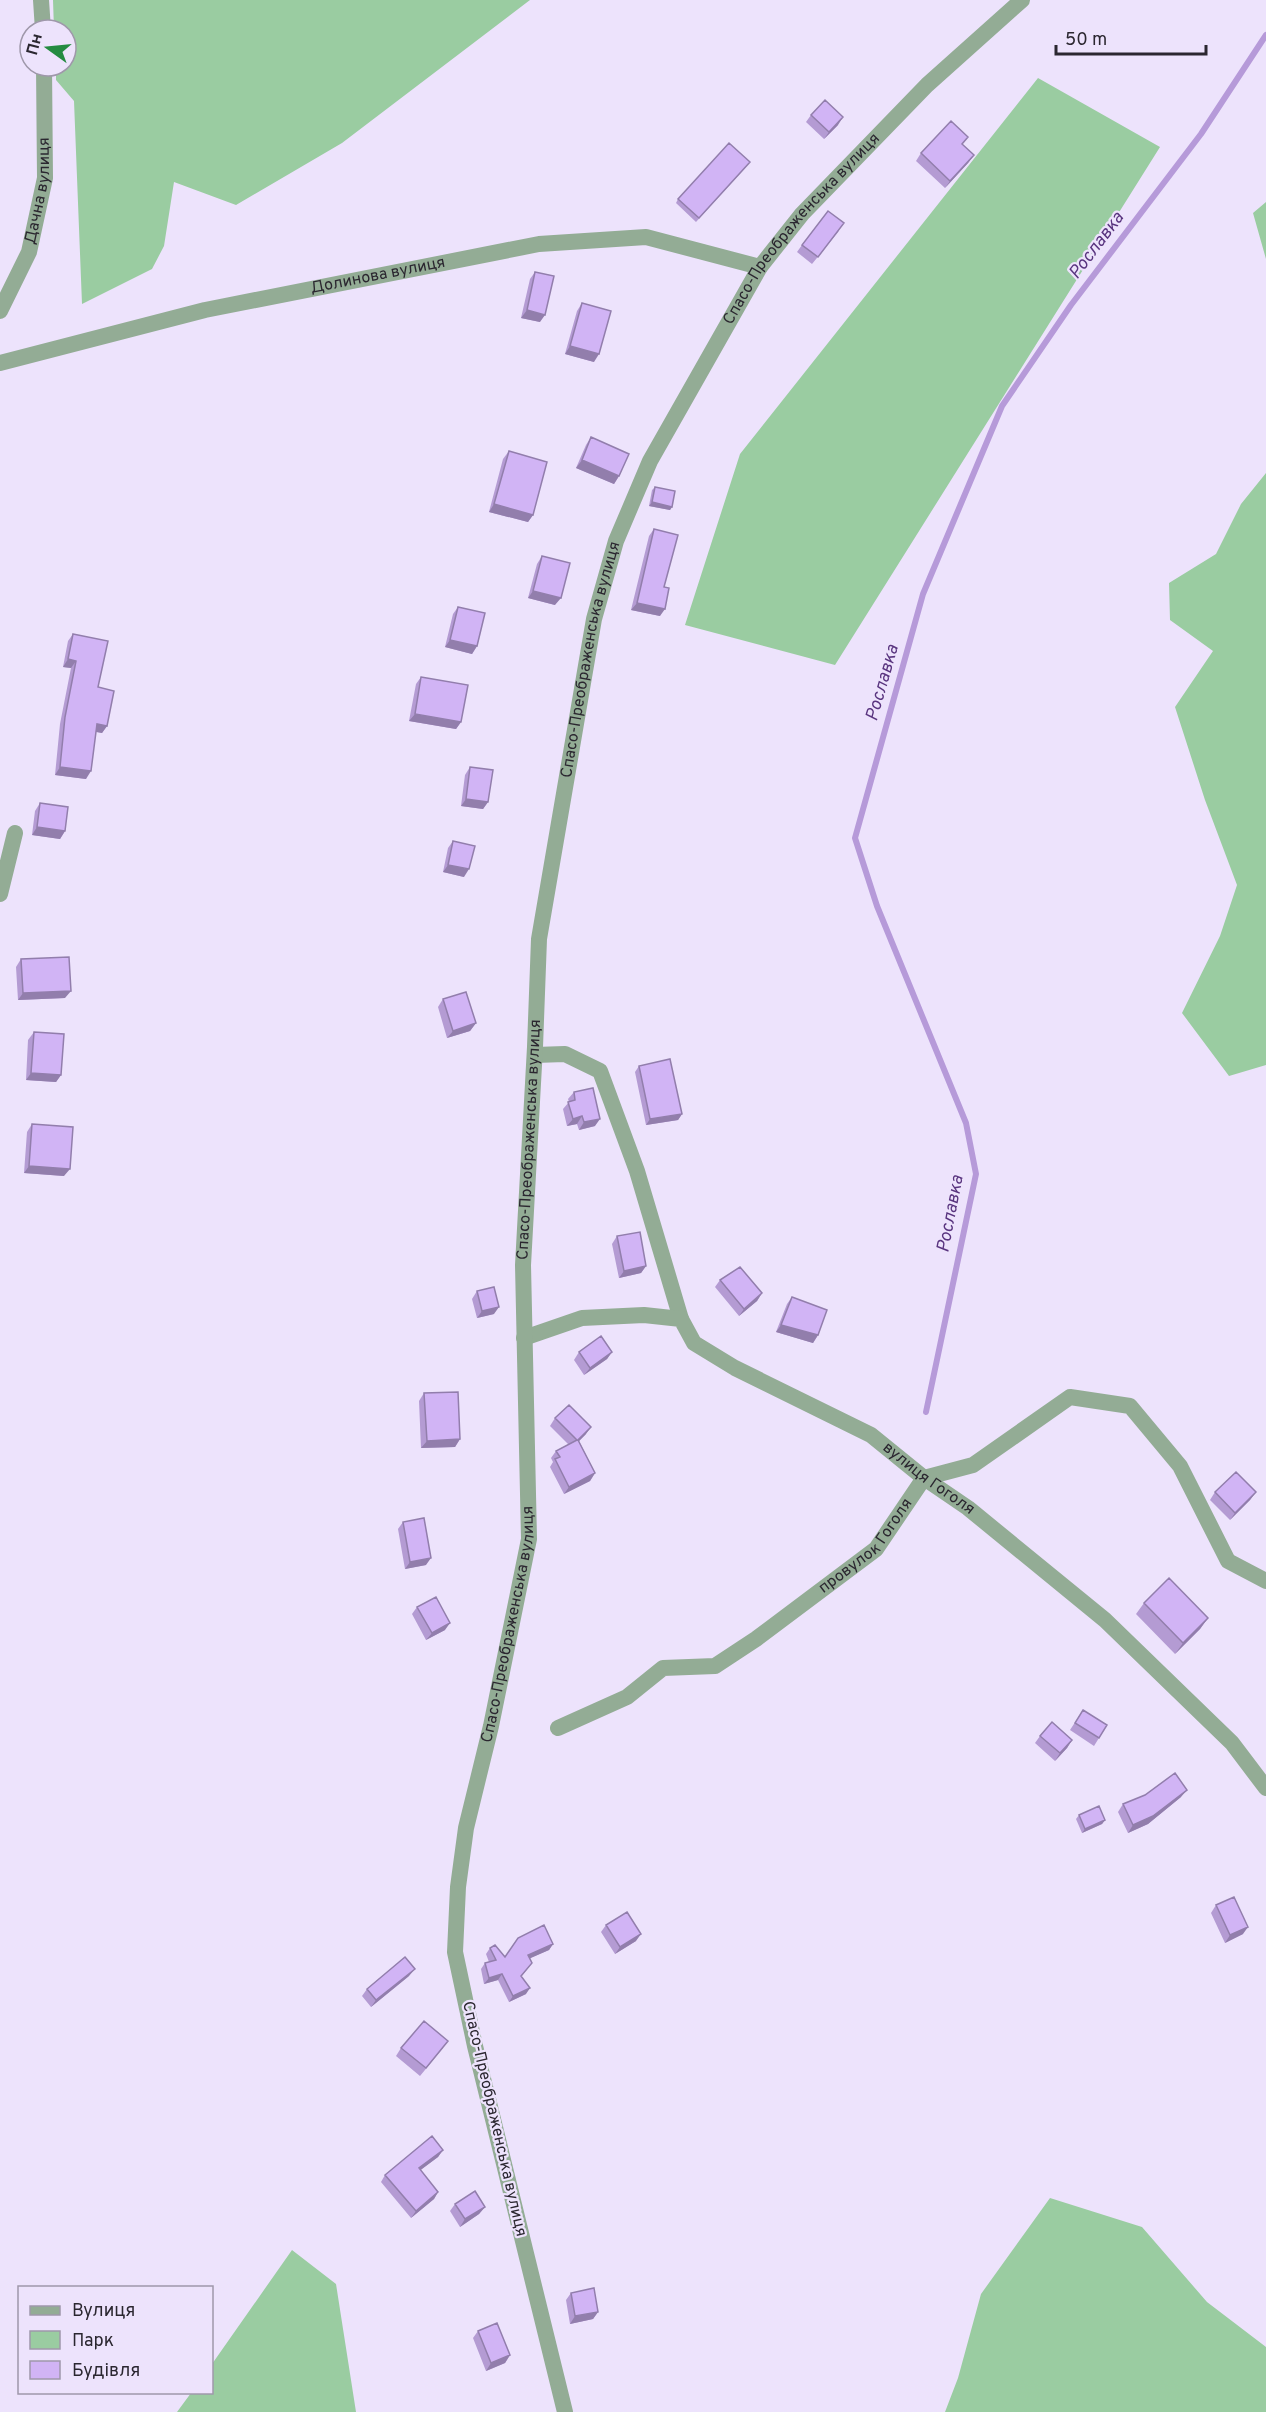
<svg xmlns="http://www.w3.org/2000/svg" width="1266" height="2412" font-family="Overpass,sans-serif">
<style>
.green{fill:#9acca1}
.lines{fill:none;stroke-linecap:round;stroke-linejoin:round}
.stream{stroke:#b69ad9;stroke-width:6}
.minor{stroke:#93ac95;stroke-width:16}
.tertiary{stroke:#93ac95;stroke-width:16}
.wall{fill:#b49bd3}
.shaded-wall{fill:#927eac}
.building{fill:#d1b4f5;stroke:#927eac;stroke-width:1.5}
.labels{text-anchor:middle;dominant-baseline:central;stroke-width:4.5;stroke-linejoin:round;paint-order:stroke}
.street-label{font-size:16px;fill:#2b2730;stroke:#ede3fc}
.water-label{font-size:18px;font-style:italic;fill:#59347f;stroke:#ede3fc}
</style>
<rect width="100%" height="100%" fill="#ede3fc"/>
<path class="green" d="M53,0H530L342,143L236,205L174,182L164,246L152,269L82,304L74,101L56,80V66H66V30H54Z
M1038,78L1160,147L835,665L685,625L740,454Z
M1266,202V259L1253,213Z
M1266,473V1065L1229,1076L1182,1013L1220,936L1237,885L1205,800L1175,707L1213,651L1170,620L1169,583L1216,554L1241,504Z
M1050,2198L1142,2227L1207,2302L1266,2347V2412H945L958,2378L981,2294Z
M292,2250L336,2284L356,2412H177L191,2393L212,2392V2364Z"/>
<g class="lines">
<path class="stream" d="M926,1412L976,1174L966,1123L877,906L855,838L923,594L1002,406L1071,305L1201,134L1266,35"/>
<g class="minor">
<path d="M41,0L43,30"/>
<path id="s1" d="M0,311L29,252L45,178L44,66"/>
<path d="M0,894L15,833"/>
<path d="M535,1055L565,1054L600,1071L637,1171L681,1319"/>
<path id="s2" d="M524,1338L582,1318L644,1315L681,1319L694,1343L735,1368L871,1435L924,1478L968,1508L1105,1620L1232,1743L1266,1788"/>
<path id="s3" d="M558,1728L627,1697L663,1668L715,1666L756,1639L876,1549L924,1478L973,1465L1070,1397L1130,1406L1180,1466L1228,1561L1266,1581"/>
</g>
<g class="tertiary">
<path id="s4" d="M0,363L205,310L539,244L646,237L760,267"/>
<path id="s5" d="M565,2412L475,2046L455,1952L458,1887L466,1828L491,1726L529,1539L523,1265L535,1047L539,939L594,619L616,541L650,461L760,267L802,214L927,85L1022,0"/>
</g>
</g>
<path class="wall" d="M811,115L838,125L824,139L806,122Z
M963,145L974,155L968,163L945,188L916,161L921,153Z
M747,166L696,222L676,203L678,199Z
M839,231L812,264L797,252L802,245Z
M535,272L540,322L521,318L530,279Z
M582,303L594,362L565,354L577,311Z
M591,437L619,476L614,484L576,468L586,445Z
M509,451L533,515L528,522L489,512L503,459Z
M655,487L672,507L670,510L649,506L652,490Z
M654,529L664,587L660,616L631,610L649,536Z
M542,556L555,605L528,598L537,564Z
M458,607L477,646L472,654L445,647L453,614Z
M73,634L98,687L107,726L102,733L96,732L86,779L55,775L60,724L71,668L63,667L68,641Z
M421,677L461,722L456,729L409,721L416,684Z
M470,767L488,802L483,809L461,806L465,775Z
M40,803L65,831L60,839L32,835L35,811Z
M453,841L464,877L443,872L448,848Z
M21,959L65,998L18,1000L16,967Z
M443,999L476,1023L470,1031L447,1038L438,1007Z
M34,1032L61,1075L56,1082L26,1080L28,1040Z
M639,1066L682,1114L678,1120L646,1125L635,1072Z
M574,1092L595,1126L579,1130L577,1124L567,1126L563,1109L569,1102L568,1099Z
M32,1124L64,1176L24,1173L27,1132Z
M617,1236L646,1266L641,1273L619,1278L612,1244Z
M720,1280L762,1293L757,1301L739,1316L715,1287Z
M477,1291L494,1314L477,1318L472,1299Z
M792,1297L818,1335L813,1343L776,1332L787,1304Z
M579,1352H612L607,1359L584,1375L574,1360Z
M424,1393L460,1439L455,1447L421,1448L419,1401Z
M555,1418L586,1434L579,1441L595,1473L590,1481L564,1494L550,1467L553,1462L551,1458L556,1451L569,1445L550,1426Z
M1215,1492H1256L1250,1500L1230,1520L1210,1500Z
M403,1522L426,1565L405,1569L398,1529Z
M1144,1603L1208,1618L1200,1629L1175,1654L1136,1614Z
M417,1607L445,1630L426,1640L412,1614Z
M1083,1710L1107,1725L1094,1746L1070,1730Z
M1040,1736L1072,1740L1067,1748L1055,1761L1035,1743Z
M1181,1797L1148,1824L1128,1833L1118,1812L1123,1804Z
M1079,1815L1105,1820L1102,1824L1082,1833L1076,1819Z
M1216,1905L1243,1934L1225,1943L1211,1913Z
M606,1925L636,1941L615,1954L601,1932Z
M553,1944L549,1950L530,1958L532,1963L521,1977L526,1994L509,2002L498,1980L484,1984L481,1969L485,1963L489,1962L486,1954L490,1948L505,1957Z
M409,1976L371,2007L362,1996L367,1989Z
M401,2048H443L420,2076L396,2056Z
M443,2150L438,2157L420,2170L438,2192L434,2199L411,2218L381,2182L385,2175Z
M455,2204L485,2207L479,2214L460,2227L450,2211Z
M571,2293L598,2312L593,2319L570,2324L566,2300Z
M478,2331L510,2355L505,2363L486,2371L473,2338Z"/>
<path class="shaded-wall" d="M843,117L838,125L824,139L829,132Z
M974,155L968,163L945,188L950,181Z
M527,310L545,315L540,322L521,318Z
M570,346L599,354L594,362L565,354Z
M582,460L619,476L614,484L576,468Z
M652,502L672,507L670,510L649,506Z
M494,504L533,515L528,522L489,512Z
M533,591L561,598L555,605L528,598Z
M637,603L665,609L660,616L631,610Z
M450,640L477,646L472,654L445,647Z
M68,659L76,661L71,668L63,667Z
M415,714L461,722L456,729L409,721Z
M97,724L107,726L102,733L92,731Z
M60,767L91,771L86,779L55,775Z
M466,799L488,802L483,809L461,806Z
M37,827L65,831L60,839L32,835Z
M448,865L469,869L464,877L443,872Z
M71,991L65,998L18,1000L23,993Z
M476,1023L470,1031L447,1038L453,1031Z
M31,1073L61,1075L56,1082L26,1080Z
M682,1114L678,1120L646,1125L650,1119Z
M582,1116L577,1124L567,1126L573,1119Z
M600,1119L595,1126L579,1130L584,1122Z
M29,1166L70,1169L64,1176L24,1173Z
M646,1266L641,1273L619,1278L624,1271Z
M762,1293L757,1301L739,1316L744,1309Z
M499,1307L494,1314L477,1318L482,1311Z
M781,1325L818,1335L813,1343L776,1332Z
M612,1352L607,1359L584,1375L590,1368Z
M591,1427L586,1434L573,1447L578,1440Z
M460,1439L455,1447L421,1448L427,1441Z
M595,1473L590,1481L564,1494L569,1487Z
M1256,1492L1250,1500L1230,1520L1235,1513Z
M431,1558L426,1565L405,1569L410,1562Z
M1208,1618L1200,1629L1175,1654L1183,1643Z
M450,1623L445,1630L426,1640L432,1633Z
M1072,1740L1067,1748L1055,1761L1060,1753Z
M1187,1790L1181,1797L1148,1824L1128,1833L1133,1825Z
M1105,1820L1102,1824L1082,1833L1085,1829Z
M1248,1927L1243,1934L1225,1943L1230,1935Z
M641,1934L636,1941L615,1954L620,1947Z
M553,1944L549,1950L524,1961L528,1955Z
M415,1969L409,1976L371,2007L376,2000Z
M502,1974L498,1980L484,1984L489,1978Z
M530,1988L526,1994L509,2002L513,1996Z
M443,2150L438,2157L414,2175L419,2168Z
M438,2192L434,2199L411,2218L416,2211Z
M485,2207L479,2214L460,2227L465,2219Z
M598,2312L593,2319L570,2324L575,2316Z
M510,2355L505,2363L486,2371L491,2363Z"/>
<path class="building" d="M825,100L843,117L829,132L811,115Z
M951,121L968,137L962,144L974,155L950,181L921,153Z
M729,143L750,162L699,218L678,199Z
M828,211L844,223L818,257L802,245Z
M535,272L554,276L545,315L527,310Z
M582,303L611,311L599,354L570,346Z
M591,437L629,454L619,476L582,460Z
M509,451L547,462L533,515L494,504Z
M655,487L675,491L672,507L652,502Z
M654,529L678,535L664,587L669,588L665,609L637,603Z
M542,556L570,563L561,598L533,591Z
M458,607L485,613L477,646L450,640Z
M73,634L108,641L98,687L114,691L107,726L97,724L91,771L60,767L65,717L76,661L68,659Z
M421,677L468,685L461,722L415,714Z
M470,767L493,770L488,802L466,799Z
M40,803L68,807L65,831L37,827Z
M453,841L475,846L469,869L448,865Z
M69,957L71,991L23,993L21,959Z
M466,992L476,1023L453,1031L443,999Z
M34,1032L64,1034L61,1075L31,1073Z
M670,1059L682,1114L650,1119L639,1066Z
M593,1088L600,1119L584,1122L582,1116L573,1119L568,1102L575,1100L574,1092Z
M32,1124L73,1127L70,1169L29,1166Z
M640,1232L646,1266L624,1271L617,1236Z
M740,1267L762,1293L744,1309L720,1280Z
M494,1287L499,1307L482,1311L477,1291Z
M792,1297L827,1310L818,1335L781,1325Z
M601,1336L612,1352L590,1368L579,1352Z
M458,1392L460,1439L427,1441L424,1393Z
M569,1405L591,1427L578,1440L595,1473L569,1487L555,1459L560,1457L556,1451L577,1440L555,1418Z
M1236,1472L1256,1492L1235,1513L1215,1492Z
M424,1518L431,1558L410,1562L403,1522Z
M1169,1578L1208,1618L1183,1643L1144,1603Z
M436,1597L450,1623L432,1633L417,1607Z
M1083,1710L1107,1725L1099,1738L1075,1723Z
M1052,1722L1072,1740L1060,1753L1040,1736Z
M1175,1773L1187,1790L1153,1816L1133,1825L1123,1804L1145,1795Z
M1099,1806L1105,1820L1085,1829L1079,1815Z
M1234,1897L1248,1927L1230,1935L1216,1905Z
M627,1912L641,1934L620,1947L606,1925Z
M544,1925L553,1944L528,1955L532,1963L521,1976L530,1988L513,1996L502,1974L489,1978L485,1963L496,1960L490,1948L495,1945L505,1957L518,1938Z
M405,1957L415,1969L376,2000L367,1989Z
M424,2021L448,2041L426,2068L401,2048Z
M432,2136L443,2150L419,2168L438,2192L416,2211L385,2175Z
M475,2191L485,2207L465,2219L455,2204Z
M594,2288L598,2312L575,2316L571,2293Z
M497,2323L510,2355L491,2363L478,2331Z"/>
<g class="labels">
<g class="street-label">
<text stroke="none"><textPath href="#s1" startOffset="128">Дачна вулиця</textPath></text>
<text stroke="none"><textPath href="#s5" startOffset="2265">Спасо-Преображенська вулиця</textPath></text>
<text stroke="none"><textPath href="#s4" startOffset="388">Долинова вулиця</textPath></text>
<text stroke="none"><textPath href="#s5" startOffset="1778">Спасо-Преображенська вулиця</textPath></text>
<text stroke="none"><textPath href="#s5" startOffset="1293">Спасо-Преображенська вулиця</textPath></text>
<text stroke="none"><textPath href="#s2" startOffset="460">вулиця Гоголя</textPath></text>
<text stroke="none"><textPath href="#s3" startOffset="368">провулок Гоголя</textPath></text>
<text stroke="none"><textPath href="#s5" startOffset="806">Спасо-Преображенська вулиця</textPath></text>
<text transform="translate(494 2119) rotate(77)">Спасо-Преображенська вулиця</text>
</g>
<g class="water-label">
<text transform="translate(1097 246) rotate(-53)">Рославка</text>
<text transform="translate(883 683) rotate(-74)">Рославка</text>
<text transform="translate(951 1214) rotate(-79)">Рославка</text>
</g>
</g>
<rect x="18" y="2286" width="195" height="108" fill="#ede3fc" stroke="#9f98aa" stroke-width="1.5"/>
<rect x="30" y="2306" width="30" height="9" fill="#93ac95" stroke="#9f98aa" stroke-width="1.5"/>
<text x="72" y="2316" font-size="18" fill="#2b2730">Вулиця</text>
<rect x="30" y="2331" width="30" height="18" fill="#9acca1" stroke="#9f98aa" stroke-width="1.5"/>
<text x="72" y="2346" font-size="18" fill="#2b2730">Парк</text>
<rect x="30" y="2361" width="30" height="18" fill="#d1b4f5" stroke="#9f98aa" stroke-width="1.5"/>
<text x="72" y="2376" font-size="18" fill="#2b2730">Будівля</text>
<g transform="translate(48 48) rotate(285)"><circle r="28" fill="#ede3fc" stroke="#9f98aa" stroke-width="1.5"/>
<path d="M0-4.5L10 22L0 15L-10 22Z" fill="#248b41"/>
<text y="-9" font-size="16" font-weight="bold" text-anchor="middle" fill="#2b2730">Пн</text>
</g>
<path d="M1056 45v9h150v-9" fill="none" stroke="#2b2730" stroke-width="3"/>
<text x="1065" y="45" font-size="18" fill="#2b2730" stroke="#ede3fc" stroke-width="4.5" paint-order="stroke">50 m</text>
</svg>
